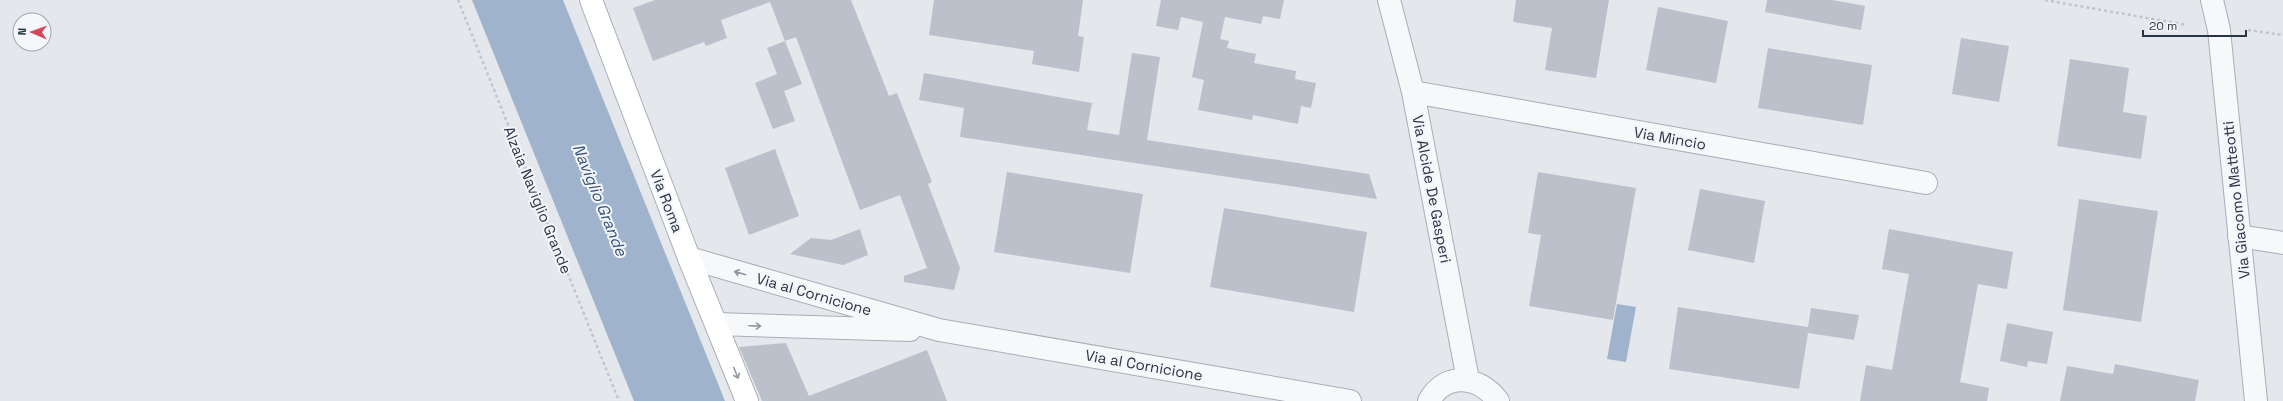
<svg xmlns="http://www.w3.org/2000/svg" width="2283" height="401" font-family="'Space Grotesk',sans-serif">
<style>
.water{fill:#9fb4cc}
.building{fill:#bbc0ca}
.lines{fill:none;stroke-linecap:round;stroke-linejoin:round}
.street-casing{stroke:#a9aeb7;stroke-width:24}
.secondary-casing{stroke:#a9aeb7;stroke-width:24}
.path{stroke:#c2c5cb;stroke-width:2.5;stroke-dasharray:3 3;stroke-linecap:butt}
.street{stroke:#f7f8fa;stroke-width:22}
.secondary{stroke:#fff;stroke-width:22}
.oneway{stroke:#9196a0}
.oneway2{stroke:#959aa2}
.labels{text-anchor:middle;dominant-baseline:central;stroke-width:4;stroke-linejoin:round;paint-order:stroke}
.street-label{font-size:15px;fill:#2b3445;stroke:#f4f6f9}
.water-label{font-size:16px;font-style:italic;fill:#34527a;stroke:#f4f6f9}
</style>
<rect width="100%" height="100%" fill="#e4e7ec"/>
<path class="water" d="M472,0H563L725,401H634Z
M1617,304L1636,307L1626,362L1607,359Z"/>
<path class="building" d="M655,0H851L889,96L897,93L932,182L928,184L960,268L954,290L904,282V276L927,268L900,195L860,210L796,37L785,41L770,2L721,20L727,38L706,46L704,42L653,61L633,8Z
M934,0H1083L1078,36L1084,37L1079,72L1032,64L1034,51L929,35Z
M1161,0H1284L1280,19L1263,16L1261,24L1225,17L1220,39L1229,41L1227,48L1256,54L1254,63L1296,71L1295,79L1316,83L1311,108L1301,106L1298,124L1253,115L1252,120L1198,110L1204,80L1192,77L1203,22L1181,17L1178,30L1156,26Z
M1516,0H1609L1596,78L1545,70L1552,28L1513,22Z
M1767,0H1832L1865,6L1861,30L1765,12Z
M1658,7L1728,21L1716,83L1646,70Z
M1961,38L2009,46L1999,102L1952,94Z
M785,41L802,84L784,91L795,121L773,129L755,83L777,74L767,48Z
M1768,48L1872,65L1863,125L1758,108Z
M1132,53L1160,57L1147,140L1369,174L1377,199L960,137L964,108L919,100L924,73L1092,103L1087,130L1119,135Z
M2070,59L2129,68L2123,112L2147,116L2141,159L2057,146Z
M775,149L799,216L749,235L725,168Z
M1007,172L1143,194L1130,273L994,252Z
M1538,172L1636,188L1613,320L1529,306L1541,235L1528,233Z
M1700,189L1765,201L1754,263L1688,250Z
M2079,199L2158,211L2141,322L2063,310Z
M1224,208L1367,232L1354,312L1210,287Z
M860,229L868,255L843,265L790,254L811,238L831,240Z
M1889,229L2013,252L2007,289L1978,284L1960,382L1989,388L1987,401H1860L1866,365L1892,370L1909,274L1882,269Z
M1678,307L1808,327L1811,308L1859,315L1854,340L1808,333L1799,389L1669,369Z
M2007,323L2053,332L2047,364L2028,361L2027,367L2000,361Z
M786,343L809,396L927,350L947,401H762L739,347Z
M2115,364L2199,380L2195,401H2060L2067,366L2113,374Z"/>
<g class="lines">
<g class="street-casing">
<path id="street" d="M1389,0L1413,92L1468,380
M2212,0L2219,30L2256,401
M1413,92L1926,183
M2239,236L2283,243
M689,258L939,330L1350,401
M716,324L910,330
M1429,401C1445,371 1480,376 1498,401"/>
</g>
<g class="secondary-casing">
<path id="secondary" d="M591,0L689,258L747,401"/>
</g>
<path class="path" d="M458,0L619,401
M2045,0L2187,25
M2248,30L2283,35"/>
<use href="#street" class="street"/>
<use href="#secondary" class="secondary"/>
</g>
<defs><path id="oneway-shaft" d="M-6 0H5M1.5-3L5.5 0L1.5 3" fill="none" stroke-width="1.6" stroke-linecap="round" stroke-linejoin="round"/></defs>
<g class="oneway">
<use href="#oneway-shaft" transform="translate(740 273) rotate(-164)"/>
<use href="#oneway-shaft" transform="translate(755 326) rotate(2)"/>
</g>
<use class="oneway2" href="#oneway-shaft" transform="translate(736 373) rotate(68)"/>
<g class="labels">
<g class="street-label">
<text transform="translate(1670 138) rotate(10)">Via Mincio</text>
<text transform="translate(1432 189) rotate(79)">Via Alcide De Gasperi</text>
<text transform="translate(538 200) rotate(68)">Alzaia Naviglio Grande</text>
<text transform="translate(2236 200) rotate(-96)">Via Giacomo Matteotti</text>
<text transform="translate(667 201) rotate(69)">Via Roma</text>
<text transform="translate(814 294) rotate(16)">Via al Cornicione</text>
<text transform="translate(1144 365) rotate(10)">Via al Cornicione</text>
</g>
<g class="water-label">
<text transform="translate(600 200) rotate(68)">Naviglio Grande</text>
</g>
</g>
<g transform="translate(32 32) rotate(272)"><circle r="19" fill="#f4f6f9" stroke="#a4a8b1"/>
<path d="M0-3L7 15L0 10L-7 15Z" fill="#d1495b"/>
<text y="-6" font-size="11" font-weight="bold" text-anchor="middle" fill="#2b3445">N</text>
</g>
<path d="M2143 30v6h103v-6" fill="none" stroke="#2b3445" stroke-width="2"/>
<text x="2149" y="30" font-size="12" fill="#2b3445" stroke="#f4f6f9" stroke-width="3" paint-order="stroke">20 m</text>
</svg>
